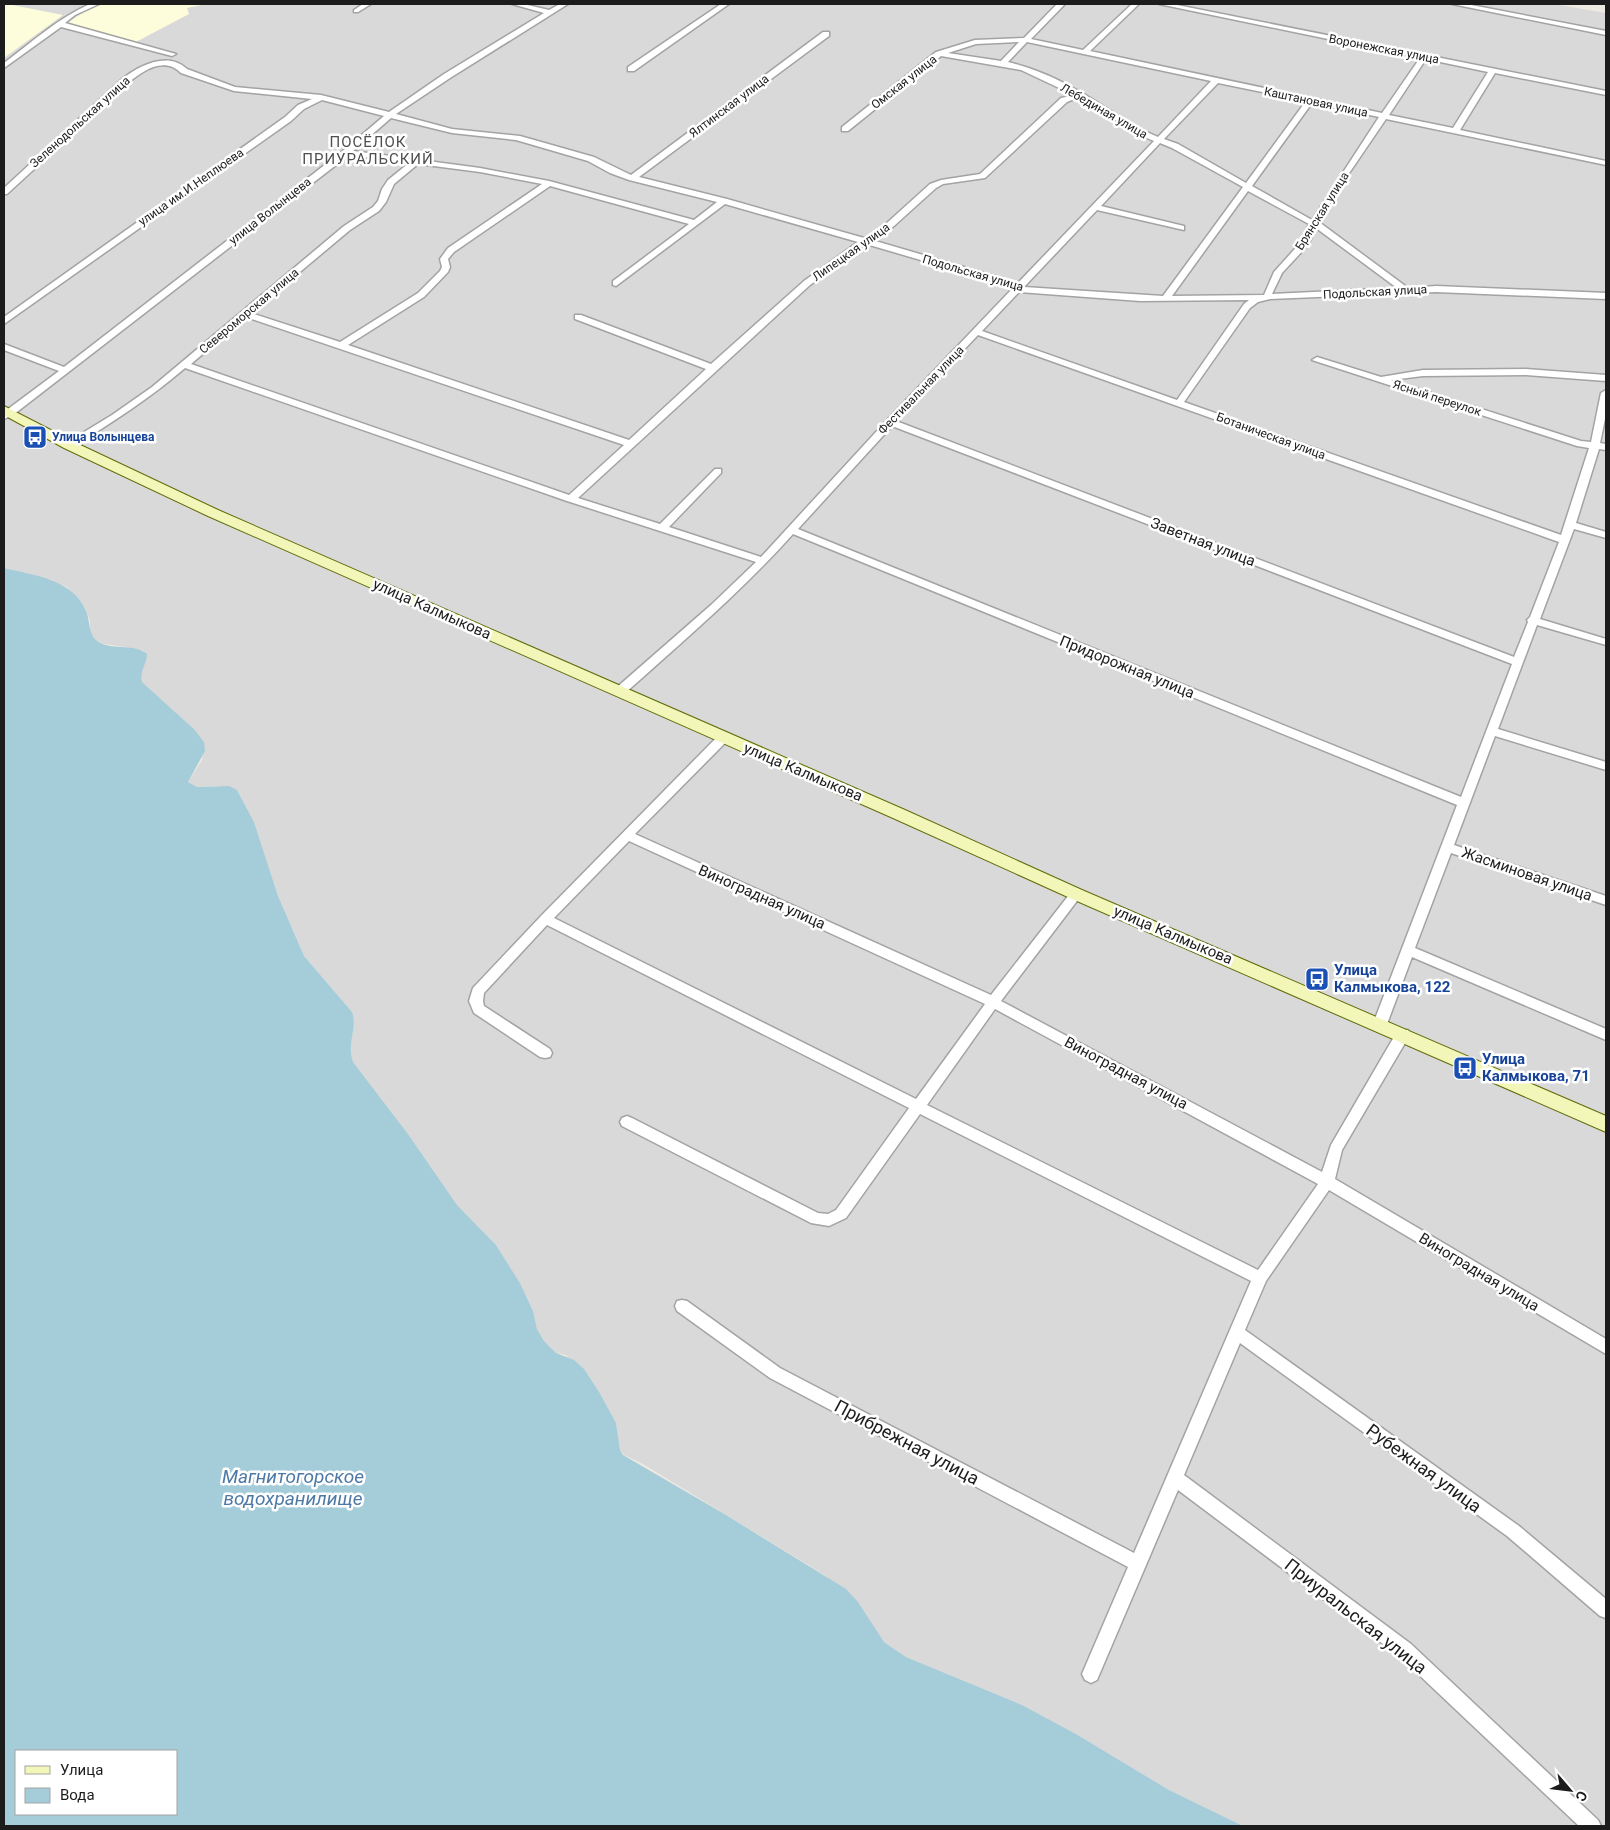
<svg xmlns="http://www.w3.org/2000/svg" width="1610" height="1830" font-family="Roboto,sans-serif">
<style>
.residential{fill:#dad9d9}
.education{fill:#fdfddb}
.water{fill:#a4ccd9;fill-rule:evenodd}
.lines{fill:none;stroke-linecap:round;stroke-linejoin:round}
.street-casing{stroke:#a3a3a3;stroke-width:3}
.secondary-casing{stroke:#606c0a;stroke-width:2}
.street{fill:#fff;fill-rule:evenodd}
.secondary{fill:#f2f6b8;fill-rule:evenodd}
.labels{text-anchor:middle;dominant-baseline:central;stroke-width:5;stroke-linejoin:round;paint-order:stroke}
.far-street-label{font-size:12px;fill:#1c1c1c;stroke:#fff}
.far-transit-label{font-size:12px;font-weight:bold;fill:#164399;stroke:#fff;text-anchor:start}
.far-quarter-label{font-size:15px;letter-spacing:1px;fill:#4f4f4f;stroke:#fff}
.street-label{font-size:15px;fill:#1c1c1c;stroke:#fff}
.transit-label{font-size:15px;font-weight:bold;fill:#164399;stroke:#fff;text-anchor:start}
.near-street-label{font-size:18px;fill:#1c1c1c;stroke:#fff}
.near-water-label{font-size:19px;font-style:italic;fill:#4e79a6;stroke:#fff}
</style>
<rect width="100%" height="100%" fill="#edeae2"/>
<path class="residential" d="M4,4H1553L1606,13V1826H1243L1169,1790L1076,1734L1022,1705L906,1657L884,1642L872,1626L826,1576L643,1464L624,1455L620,1450L616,1423L566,1355L556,1353L544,1341L537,1329L533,1311L520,1283L496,1245L457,1205L408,1134L353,1062L349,1052L353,1029L352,1012L304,956L278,896L254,822L237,790L219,786L197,787L188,782L202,760L204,742L195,730L142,682L140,676L144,651L132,648L104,644L96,640L90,632V621L85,608L67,587L27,573L4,568Z"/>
<path class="education" d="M4,4H7L63,15L4,58Z
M97,4H202V5L187,8L189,14L134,43L65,24Z"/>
<path class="water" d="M4,568C33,575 73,579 86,611C90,620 88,633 96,640C110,652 133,642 147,654C147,664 139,672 142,682L195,730L204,742L205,751L188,782L197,787L229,786L237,790L254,822L278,896L304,956L352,1012C358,1029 346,1043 353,1062L408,1134L457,1205L496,1245L520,1283L533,1311L537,1329L544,1341L556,1353L574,1360L584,1369L599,1392L616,1423L620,1450L623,1455L726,1515L846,1589L858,1602L884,1642L906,1657L1022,1705L1076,1734L1169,1790L1243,1826H4ZM16,1751H176V1814H16Z"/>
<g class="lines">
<g class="street-casing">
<path id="street" d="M90,4H99L75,15L65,23L176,54L172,56L61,27L4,68V63C32,42 58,18 90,4Z
M363,4H371L358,12H354V10Z
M512,4H523L549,10L560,4H568L450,78L396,114L452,129L520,136L594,157L631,175L823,32H829V36L639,177L727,199L864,238L878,231L930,184L941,180L980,174L1061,98L1074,95L1021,70L941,56L848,131H842V127L936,52L975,40L1024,38L1057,4H1065L1031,39L1083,50L1132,4H1139L1090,51L1382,113L1420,58L1159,4H1172L1606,91V95L1495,73L1460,130L1606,161V165L1386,119L1337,191L1319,222L1408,288L1436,286L1606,293V299L1436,292L1270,299L1258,302L1250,308L1184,402L1561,535L1589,448L1577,446L1312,360L1317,357L1381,377L1423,370L1526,369L1606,375V381L1526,375L1423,376L1391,380L1581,441L1591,442L1601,393L1606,390V414L1600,443L1606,444V450L1599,449L1576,523L1606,532V538L1574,529L1540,619L1606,639V645L1537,625L1498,729L1606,762V770L1495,736L1454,845L1606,896V905L1451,853L1415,948L1606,1029V1040L1412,957L1387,1024L1385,1028H1375L1373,1024L1457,805L793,534C741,592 682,642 624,694L620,695L614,691L616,688L711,605L756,562L567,501L185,368C150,398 112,423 72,447H66V443L112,415L152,387L344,226L373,207L378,201L382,189L388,180L409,163L349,155L13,415L4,419V412L59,371L4,350V344L64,367L344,150L384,116L322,100L304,109L291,121L4,324V317L285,117L298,105L312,99L234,91L181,73C165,56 143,70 128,83L7,194H4V188L122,79C140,65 168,51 187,69L235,87L321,95L389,112L444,74L544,13ZM1019,42L1001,61L948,53L976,44ZM1027,42L1211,81L1158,137C1127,125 1102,103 1073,88C1054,77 1029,67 1008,62ZM1426,59L1488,72L1453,128L1389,115ZM1218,83L1306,101L1246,183L1178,144L1164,139ZM1074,99C1103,107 1126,130 1154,141L1016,285L1005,279L872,240L884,235L936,188L943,184L985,178L1067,102ZM1312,103L1379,117L1312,220L1252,186ZM391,118L452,133L516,140L588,161L610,173L629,180L717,202L694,220L549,181L480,168L353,151ZM1160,143L1172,148L1243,187L1163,296L1024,287L1097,210L1184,230V226L1101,206ZM418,164L480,172L542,184L448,248L440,259L442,267L440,271L418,293L340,342L251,313L350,230L379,211L386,202L394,184ZM550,186L689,224L613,281V285L616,286L725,204L858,242L804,281L711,364L581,315H575V319L706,369L629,440L348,345L424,297L448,272L450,267L448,259L454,252ZM1248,191L1309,224L1301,242L1274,272L1264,295L1172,296ZM1316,228L1397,288L1272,294L1282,273L1308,245ZM866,244L999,283L1012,289L887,420L761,557L669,527L721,473V469H715L660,524L578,498L810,285ZM1019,292L1140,301L1249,300L1244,304L1177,400L982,331ZM246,317L624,445L569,495L191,364ZM978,335L1559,542L1530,617L1527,620L1528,622L1514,657L896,421ZM892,426L1512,664L1461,797L798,529Z
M721,4H729L634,71H628V67Z
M1452,4H1466L1606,31V35Z
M723,734L727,735L729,738L727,741L635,834L991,995L1072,891H1080L1082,894L1080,897L1001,1001L1322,1172L1331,1145L1398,1030H1408L1410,1034L1408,1038L1342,1150L1335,1179L1606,1339V1354L1329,1190L1266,1281L1245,1330L1519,1526L1606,1599V1618L1600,1616L1507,1536L1240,1343L1184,1475L1411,1644L1598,1820L1601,1826H1579L1399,1656L1178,1490L1097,1680L1091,1683L1085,1680L1082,1674L1128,1567L770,1378L677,1311L675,1306L677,1301L682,1300L687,1301L780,1368L1134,1553L1251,1281L920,1114L846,1218L829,1226L811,1223L622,1126L620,1122L622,1118L627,1116L632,1118L818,1213L828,1214L836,1210L909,1108L547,925L484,993L483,1001L484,1006L550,1049L552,1053L550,1057L545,1058L540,1057L474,1013L469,1001L473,988L541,916L719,735ZM629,841L985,1004L916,1099L554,918ZM995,1009L1318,1184L1258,1270L927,1105Z"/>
</g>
<g class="secondary-casing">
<path id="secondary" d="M4,406L74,442L218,510L905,810L1082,890L1606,1116V1132L1070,898L893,818L208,516L64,448L4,415Z"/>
</g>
<use href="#street" class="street"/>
<use href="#secondary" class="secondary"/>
</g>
<defs>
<g id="bus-square" transform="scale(1.25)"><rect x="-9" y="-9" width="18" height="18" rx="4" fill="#1a4fb4" stroke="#fff"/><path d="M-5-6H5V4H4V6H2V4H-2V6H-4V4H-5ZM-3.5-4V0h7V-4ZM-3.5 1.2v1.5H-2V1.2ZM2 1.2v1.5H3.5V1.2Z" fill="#fff"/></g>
</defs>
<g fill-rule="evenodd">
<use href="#bus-square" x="35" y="437"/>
<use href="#bus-square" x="1317" y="979"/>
<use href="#bus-square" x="1465" y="1068"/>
</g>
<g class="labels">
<g class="far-street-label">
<text transform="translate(1384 49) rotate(11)">Воронежская улица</text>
<text transform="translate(904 82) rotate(-38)">Омская улица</text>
<text transform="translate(1316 102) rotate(12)">Каштановая улица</text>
<text transform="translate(729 106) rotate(-37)">Ялтинская улица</text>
<text transform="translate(1104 111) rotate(30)">Лебединая улица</text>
<text transform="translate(80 122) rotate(-42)">Зеленодольская улица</text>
<text transform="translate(191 187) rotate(-35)">улица им.И.Неплюева</text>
<text transform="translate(270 211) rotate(-38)">улица Волынцева</text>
<text transform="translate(1322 211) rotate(-58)">Брянская улица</text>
<text transform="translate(851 252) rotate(-35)">Липецкая улица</text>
<text transform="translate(973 273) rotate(16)">Подольская улица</text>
<text transform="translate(1375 292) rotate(-3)">Подольская улица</text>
<text transform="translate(249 311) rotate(-40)">Североморская улица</text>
<text transform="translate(921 390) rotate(-46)">Фестивальная улица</text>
<text transform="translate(1437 398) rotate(18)">Ясный переулок</text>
<text transform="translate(1271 436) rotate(20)">Ботаническая улица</text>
</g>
<g class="far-transit-label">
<text x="52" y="437">Улица Волынцева</text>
</g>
<g class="far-quarter-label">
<text x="368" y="142">ПОСЁЛОК<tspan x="368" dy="17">ПРИУРАЛЬСКИЙ</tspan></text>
</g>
<g class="street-label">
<text transform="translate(1203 542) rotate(21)">Заветная улица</text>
<text transform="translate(432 609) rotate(24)">улица Калмыкова</text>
<text transform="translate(1127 667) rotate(22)">Придорожная улица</text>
<text transform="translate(803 772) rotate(23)">улица Калмыкова</text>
<text transform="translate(1527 874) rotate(19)">Жасминовая улица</text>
<text transform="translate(762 897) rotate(24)">Виноградная улица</text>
<text transform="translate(1173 935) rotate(23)">улица Калмыкова</text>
<text transform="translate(1126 1073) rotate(28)">Виноградная улица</text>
<text transform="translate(1479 1272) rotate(31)">Виноградная улица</text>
</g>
<g class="transit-label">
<text x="1334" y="970">Улица<tspan x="1334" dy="17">Калмыкова, 122</tspan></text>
<text x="1482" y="1059">Улица<tspan x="1482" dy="17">Калмыкова, 71</tspan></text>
</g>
<g class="near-street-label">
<text transform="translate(907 1442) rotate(28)">Прибрежная улица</text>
<text transform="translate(1424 1468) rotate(36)">Рубежная улица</text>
<text transform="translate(1356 1616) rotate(38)">Приуральская улица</text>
</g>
<g class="near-water-label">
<text x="293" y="1476">Магнитогорское<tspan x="293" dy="22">водохранилище</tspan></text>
</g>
</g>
<rect width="1610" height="1830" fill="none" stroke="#1c1c1c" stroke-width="10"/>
<rect x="15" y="1750" width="162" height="65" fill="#ffffff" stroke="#a4a4a4"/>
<rect x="25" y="1766" width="25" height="8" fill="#f2f6b8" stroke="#a4a4a4"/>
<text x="60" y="1775" font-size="15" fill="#1c1c1c">Улица</text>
<rect x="25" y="1788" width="25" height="15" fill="#a4ccd9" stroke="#a4a4a4"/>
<text x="60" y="1800" font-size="15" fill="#1c1c1c">Вода</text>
<g transform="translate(1570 1790) rotate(118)" stroke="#ffffff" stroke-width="4" paint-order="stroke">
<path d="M0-4L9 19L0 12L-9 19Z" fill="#1c1c1c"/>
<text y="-8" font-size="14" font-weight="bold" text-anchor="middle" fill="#1c1c1c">С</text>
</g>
</svg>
